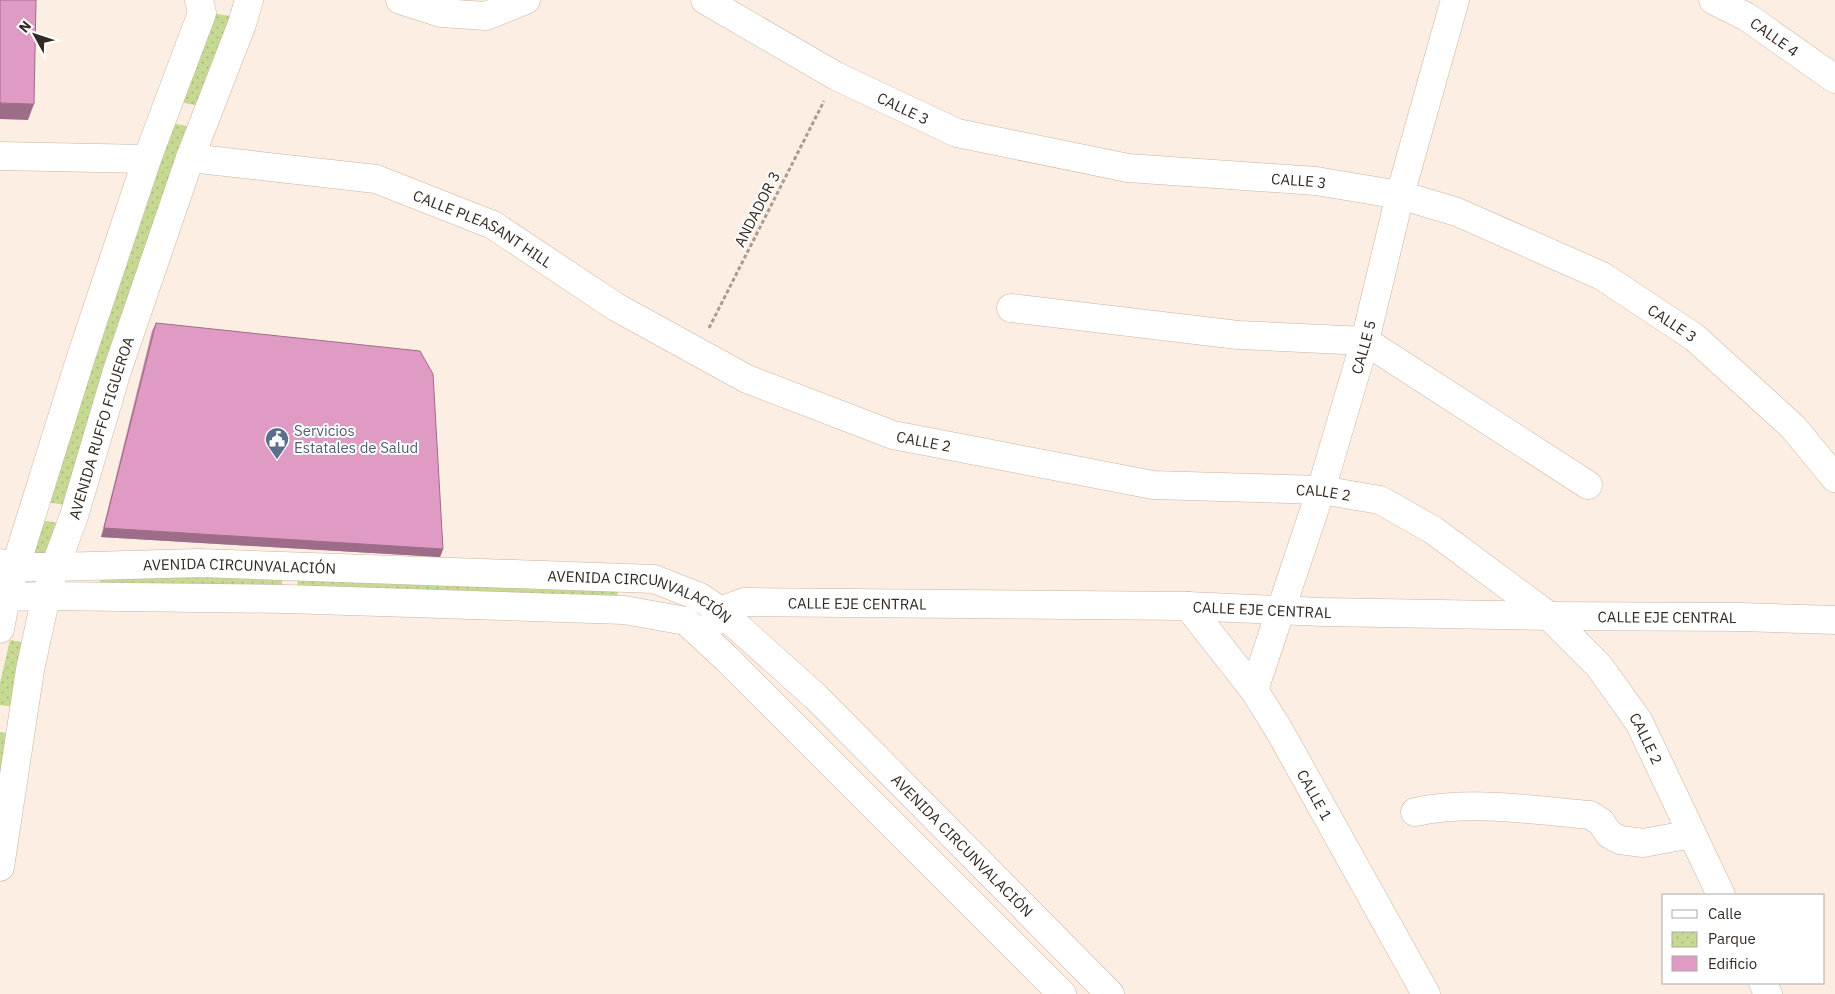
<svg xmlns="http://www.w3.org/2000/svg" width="1835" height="994" font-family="'IBM Plex Sans',sans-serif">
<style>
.park{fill:url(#park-dots)}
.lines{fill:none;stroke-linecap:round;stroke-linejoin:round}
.minor-casing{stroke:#cab4a1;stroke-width:29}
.path{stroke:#a89c93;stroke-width:3;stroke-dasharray:4 2.5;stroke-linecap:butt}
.minor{stroke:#fff;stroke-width:28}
.wall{fill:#c185a9}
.shaded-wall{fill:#9d6c89}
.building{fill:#e09bc4;stroke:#9d6c89}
.labels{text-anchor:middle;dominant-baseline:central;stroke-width:4;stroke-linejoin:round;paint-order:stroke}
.street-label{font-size:15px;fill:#332a23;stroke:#fff}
.service-label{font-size:15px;fill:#4e5e75;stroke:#fff;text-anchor:start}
</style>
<defs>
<pattern id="park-dots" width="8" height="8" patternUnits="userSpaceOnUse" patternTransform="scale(1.25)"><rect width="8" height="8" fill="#c6d992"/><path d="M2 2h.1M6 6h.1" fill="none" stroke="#abba7e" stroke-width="1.8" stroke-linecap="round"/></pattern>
</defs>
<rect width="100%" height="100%" fill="#fceee2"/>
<path class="park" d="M211,13L230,16L200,106L179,102Z
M172,123L191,127L65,505L46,502Z
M39,520L59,523L48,561H28Z
M101,571L282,575V591L100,587Z
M298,574L618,589L617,604L297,589Z
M10,640L27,643L15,707L0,705V683Z
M0,732L10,734L0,791Z"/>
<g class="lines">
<g class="minor-casing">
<g id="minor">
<path d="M400,0L441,13L486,16L526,0"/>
<path id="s1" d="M705,0L836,76L957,133L1128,168L1316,181L1400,195L1457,212L1602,276L1694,337L1793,427L1835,478"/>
<path id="s2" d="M1713,0L1747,17L1835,79"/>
<path d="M0,156L147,159"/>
<path id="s3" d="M190,158L376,179L493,225L616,307L747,379L893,435L1153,485L1321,490L1380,500L1433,530L1549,616L1599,666L1639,722L1721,895"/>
<path d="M1011,308L1238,335L1365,341L1588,485"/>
<path id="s4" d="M0,563L15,567H55L200,563L654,579L700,597L720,611L816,697L1110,994"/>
<path d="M6,597L46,596L286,599L624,610L686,621L727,659L1062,994"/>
<path id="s5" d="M1188,606L1254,690L1279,730L1426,994"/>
<path id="s6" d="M712,624L720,611L744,602L1188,606L1323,612L1549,616L1740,617L1835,620"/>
<path d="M0,629L6,597L80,360L147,159L202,13L199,0"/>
<path id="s7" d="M1254,690L1321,490L1365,341L1400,195L1455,0"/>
<path d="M1415,812C1471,800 1533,810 1590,815L1601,822L1609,834L1620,840L1643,843L1692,834"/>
<path id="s8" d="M0,867L30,670L46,596L55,567L74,516L117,371L190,158L242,24L249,0"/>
<path d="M1763,983L1768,994"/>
</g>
</g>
<path class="path" d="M709,328L824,101"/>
<use href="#minor" class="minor"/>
</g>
<path class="wall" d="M156,323L443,549L440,557L101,537L152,331Z"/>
<path class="shaded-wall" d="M0,103L34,104L28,120L0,119Z
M104,528L443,549L440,557L101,537Z"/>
<path class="building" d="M0,0H36L34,104L0,103Z
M156,323L420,351L433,374L443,549L104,528Z"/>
<defs>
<g id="civic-pin" transform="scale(1.25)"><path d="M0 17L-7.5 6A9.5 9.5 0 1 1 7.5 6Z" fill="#5c6f8a" stroke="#fff"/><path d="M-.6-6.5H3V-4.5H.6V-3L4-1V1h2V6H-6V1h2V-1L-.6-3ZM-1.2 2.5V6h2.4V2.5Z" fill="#fff"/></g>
</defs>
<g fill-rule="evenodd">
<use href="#civic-pin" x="277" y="439"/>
</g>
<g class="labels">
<g class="street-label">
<text stroke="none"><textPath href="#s2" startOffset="72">CALLE 4</textPath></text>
<text stroke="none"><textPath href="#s1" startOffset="226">CALLE 3</textPath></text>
<text stroke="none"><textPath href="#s1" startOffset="631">CALLE 3</textPath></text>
<text transform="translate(757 209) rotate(-63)">ANDADOR 3</text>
<text stroke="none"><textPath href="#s3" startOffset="305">CALLE PLEASANT HILL</textPath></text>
<text stroke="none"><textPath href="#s1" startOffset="1036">CALLE 3</textPath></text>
<text stroke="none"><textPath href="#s7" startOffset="360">CALLE 5</textPath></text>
<text stroke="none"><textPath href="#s8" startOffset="452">AVENIDA RUFFO FIGUEROA</textPath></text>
<text stroke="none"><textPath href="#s3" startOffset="798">CALLE 2</textPath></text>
<text stroke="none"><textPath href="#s3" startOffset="1202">CALLE 2</textPath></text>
<text stroke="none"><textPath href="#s4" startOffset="240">AVENIDA CIRCUNVALACIÓN</textPath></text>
<text stroke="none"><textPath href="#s4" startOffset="645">AVENIDA CIRCUNVALACIÓN</textPath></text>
<text stroke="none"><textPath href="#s6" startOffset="154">CALLE EJE CENTRAL</textPath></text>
<text stroke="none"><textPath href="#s6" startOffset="559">CALLE EJE CENTRAL</textPath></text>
<text stroke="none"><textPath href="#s6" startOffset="964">CALLE EJE CENTRAL</textPath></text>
<text stroke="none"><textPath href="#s3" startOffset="1622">CALLE 2</textPath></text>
<text stroke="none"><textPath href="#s5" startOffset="228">CALLE 1</textPath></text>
<text stroke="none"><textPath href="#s4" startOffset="1066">AVENIDA CIRCUNVALACIÓN</textPath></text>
</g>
<g class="service-label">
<text x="294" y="430">Servicios<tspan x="294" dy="17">Estatales de Salud</tspan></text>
</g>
</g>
<rect x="1662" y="894" width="162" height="90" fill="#ffffff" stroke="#adaaa7"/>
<rect x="1672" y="910" width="25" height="8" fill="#ffffff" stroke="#adaaa7"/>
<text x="1708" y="919" font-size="15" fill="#332a23">Calle</text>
<rect x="1672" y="932" width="25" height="15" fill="url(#park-dots)" stroke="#adaaa7"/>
<text x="1708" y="944" font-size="15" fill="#332a23">Parque</text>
<rect x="1672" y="956" width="25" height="15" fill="#e09bc4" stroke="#adaaa7"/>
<text x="1708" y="969" font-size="15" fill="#332a23">Edificio</text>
<g transform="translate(35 35) rotate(310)" stroke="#ffffff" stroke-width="4" paint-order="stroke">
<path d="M0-4L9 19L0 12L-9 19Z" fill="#332a23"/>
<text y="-8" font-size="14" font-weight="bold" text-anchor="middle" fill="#332a23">N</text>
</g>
</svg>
